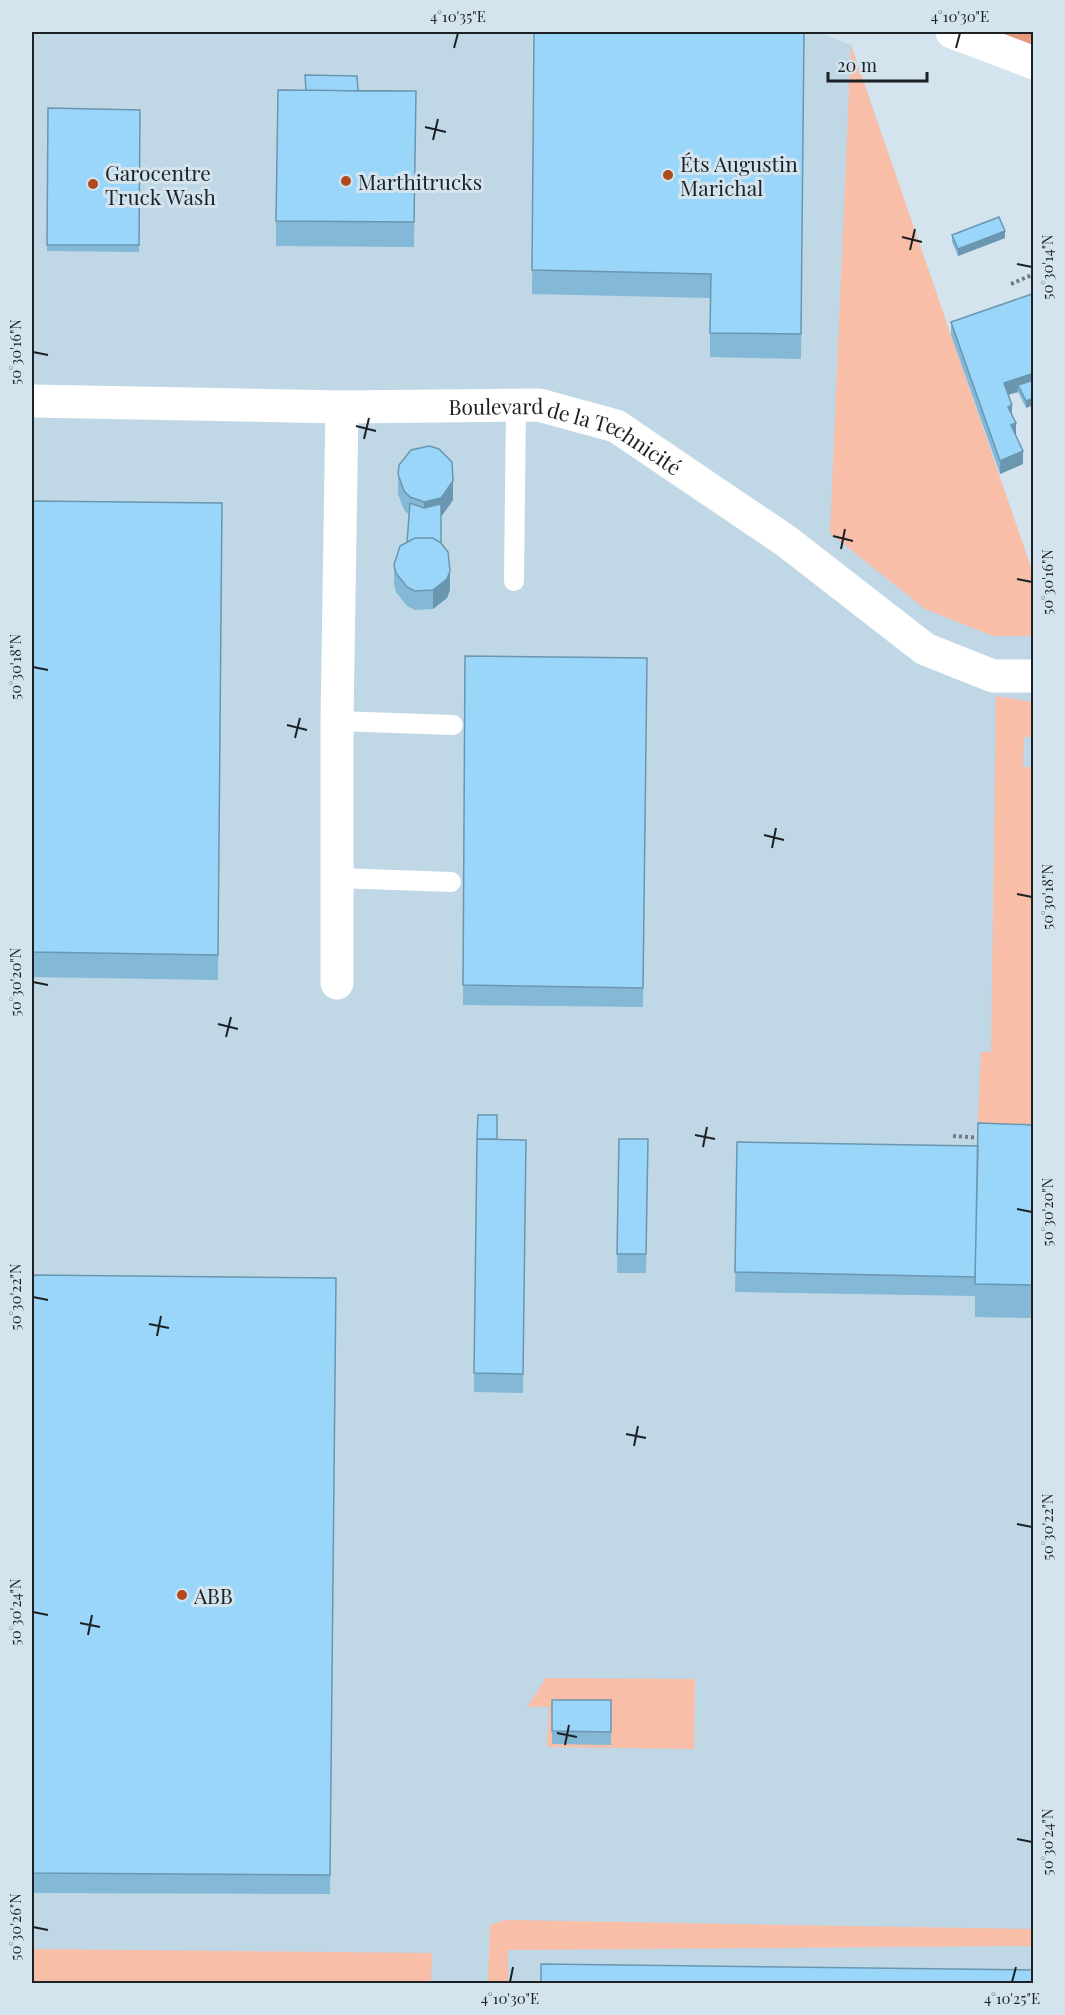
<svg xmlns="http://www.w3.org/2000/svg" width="1065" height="2015" font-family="'Playfair Display',serif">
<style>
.built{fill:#c0d7e6}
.green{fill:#f9bea8}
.forest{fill:#e6997d}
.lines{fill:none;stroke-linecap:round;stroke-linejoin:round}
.path{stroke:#717c83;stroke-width:4;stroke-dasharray:3 3;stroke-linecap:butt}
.service{stroke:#fff;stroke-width:20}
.minor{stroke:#fff;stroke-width:33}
.wall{fill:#84b8d7}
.shaded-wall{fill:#6b96af}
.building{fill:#99d6fa;stroke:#6b96af;stroke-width:1.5}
.ticks{fill:none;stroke:#1b2124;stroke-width:2}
.poi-dot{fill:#af491f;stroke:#d3e4ef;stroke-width:2}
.labels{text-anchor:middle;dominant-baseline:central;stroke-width:6;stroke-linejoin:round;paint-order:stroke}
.poi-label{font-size:21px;fill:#1b2124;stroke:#d3e4ef;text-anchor:start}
.street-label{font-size:21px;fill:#1b2124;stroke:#d3e4ef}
.neatline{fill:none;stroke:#1b2124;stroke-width:2}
.ticks-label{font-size:15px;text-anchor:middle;fill:#1b2124}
</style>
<rect width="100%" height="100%" fill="#d3e4ef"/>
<path class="built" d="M32,32H819L851,45L1033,573V1983L32,1984Z"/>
<path class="green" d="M851,45L1033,573V636H993L925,609L830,533Z
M996,696L1033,702V737H1024L1023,767H1034L1033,1124L1026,1131L985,1129L978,1120L981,1052H991Z
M546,1678L695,1679L694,1749L547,1747L549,1707H527Z
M505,1920L1033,1929V1946L508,1950V1983H488L490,1925Z
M32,1949L432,1953L431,1983H32Z"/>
<path class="forest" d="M990,32H1033V48Z"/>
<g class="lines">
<path class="path" d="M1011,284L1034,274
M953,1136L982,1138"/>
<path class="service" d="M514,581L516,405
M337,721L453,725
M337,878L451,882"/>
<g class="minor">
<path d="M952,32L1034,63"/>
<path id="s1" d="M32,401L342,407L539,405L616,426L786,541L925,649L993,676H1034"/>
<path d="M337,983V721L342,407"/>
</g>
</g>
<path class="wall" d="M534,32H804L801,359L710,357V298L532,294Z
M358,91H416L414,247L276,246V221Z
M48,108L140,110L139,252L47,251Z
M952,235L1005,238L958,256L952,242Z
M1034,298L1026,408L1018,392L1008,395L1016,435L1023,464L1000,474L951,335V322Z
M398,474L453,500L441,517V543L450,590L447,598L433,609L415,610L407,606L396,592L394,584V565L407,542L409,515L404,510L398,494Z
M32,501L222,503L218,980L32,977Z
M465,656L647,658L643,1007L463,1005Z
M1034,1125V1318L975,1317V1296L735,1292L737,1142L978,1146Z
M477,1139L526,1140L523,1393L474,1392Z
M619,1139H648L646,1273H617Z
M32,1275L336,1278L330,1894L32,1893Z
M552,1700H611V1745L552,1744Z"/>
<path class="shaded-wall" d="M1005,231V238L958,256V249Z
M1034,373V387L1018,385V392L1004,396V383Z
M1034,398V405L1026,408V401Z
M1012,405V419L1008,407Z
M1016,423V436L1011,425Z
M1023,451V464L1000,474V461Z
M453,481V500L441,517L424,521V502Z
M450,571V590L447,598L433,609V590Z"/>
<path class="building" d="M534,32H804L801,334L710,333L711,274L532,270Z
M305,75L357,76L358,91L306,90Z
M278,90L416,91L414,222L276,221Z
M48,108L140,110L139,245H47Z
M999,217L1005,231L958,249L952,235Z
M1032,294L1034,298V373L1004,383L1012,405L1008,407L1016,423L1011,425L1023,451L1000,461L951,322Z
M1034,380V398L1026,401L1018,385Z
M429,446L439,449L452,462L453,481L441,498L424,502L410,497L404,491L398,474L399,465L411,450Z
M32,501L222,503L218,955L32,952Z
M410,503L424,508L441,504V543L433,538H415L407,542Z
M415,538H433L441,543L448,552L450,571L447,579L433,590L415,591L407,587L396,573L394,565L400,546Z
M465,656L647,658L643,988L463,985Z
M478,1115H497V1139H477Z
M978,1123L1034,1125V1285L975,1284Z
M477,1139L526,1140L523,1374L474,1373Z
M619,1139H648L646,1254H617Z
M737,1142L978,1146L975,1277L735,1272Z
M32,1275L336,1278L330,1875L32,1873Z
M552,1700H611V1732L552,1731Z
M541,1964L1034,1970V1983H541Z"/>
<path class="ticks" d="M454,48L458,33M956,48L960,33M425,127L446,132M433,140L438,119M902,237L922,242M910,250L915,229M1017,264L1032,267M33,352L48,355M356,426L376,431M364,439L369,418M833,536L853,541M841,549L845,529M1017,579L1032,582M33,667L48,670M287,725L307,730M295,738L300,718M764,835L784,840M772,848L776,828M1017,894L1032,897M33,982L48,985M218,1024L238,1029M226,1037L231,1017M695,1135L715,1139M703,1147L707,1127M1017,1209L1032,1212M33,1297L48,1300M149,1324L169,1328M157,1336L161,1316M626,1434L646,1438M634,1446L638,1426M1017,1524L1032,1527M33,1612L48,1615M80,1623L100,1627M88,1635L92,1615M557,1733L577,1737M565,1745L569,1725M1017,1839L1032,1842M33,1927L48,1930M510,1982L513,1967M1012,1982L1016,1967"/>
<g class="poi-dot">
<circle cx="668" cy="175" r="6"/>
<circle cx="346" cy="181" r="6"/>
<circle cx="93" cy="184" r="6"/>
<circle cx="182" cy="1595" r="6"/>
</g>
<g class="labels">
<g class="poi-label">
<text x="680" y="163">Éts Augustin<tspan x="680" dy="24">Marichal</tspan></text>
<text x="105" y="172">Garocentre<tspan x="105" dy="24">Truck Wash</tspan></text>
<text x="358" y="181">Marthitrucks</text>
<text x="194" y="1595">ABB</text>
</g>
<g class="street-label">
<text stroke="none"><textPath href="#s1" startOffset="540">Boulevard de la Technicité</textPath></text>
</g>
</g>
<rect width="1065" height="2015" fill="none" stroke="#d3e4ef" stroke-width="66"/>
<path d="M828 72v9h99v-9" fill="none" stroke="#1b2124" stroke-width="3"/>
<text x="837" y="72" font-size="18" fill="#1b2124" stroke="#d3e4ef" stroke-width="4.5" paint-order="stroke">20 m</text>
<rect x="33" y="33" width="999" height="1949" class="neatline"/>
<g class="ticks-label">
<text x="458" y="22">4°10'35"E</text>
<text x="960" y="22">4°10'30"E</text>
<text transform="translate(1048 267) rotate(-90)" y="5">50°30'14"N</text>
<text transform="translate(16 352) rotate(-90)" y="5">50°30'16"N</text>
<text transform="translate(1048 582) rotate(-90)" y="5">50°30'16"N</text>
<text transform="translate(16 667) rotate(-90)" y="5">50°30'18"N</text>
<text transform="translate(1048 897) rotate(-90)" y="5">50°30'18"N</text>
<text transform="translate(16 982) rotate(-90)" y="5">50°30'20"N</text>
<text transform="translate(1048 1212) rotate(-90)" y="5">50°30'20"N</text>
<text transform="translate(16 1297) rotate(-90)" y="5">50°30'22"N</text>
<text transform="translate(1048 1527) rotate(-90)" y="5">50°30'22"N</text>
<text transform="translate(16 1612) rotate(-90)" y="5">50°30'24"N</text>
<text transform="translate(1048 1842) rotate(-90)" y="5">50°30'24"N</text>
<text transform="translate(16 1927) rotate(-90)" y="5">50°30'26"N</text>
<text x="510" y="2004">4°10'30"E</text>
<text x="1012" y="2004">4°10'25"E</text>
</g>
</svg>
